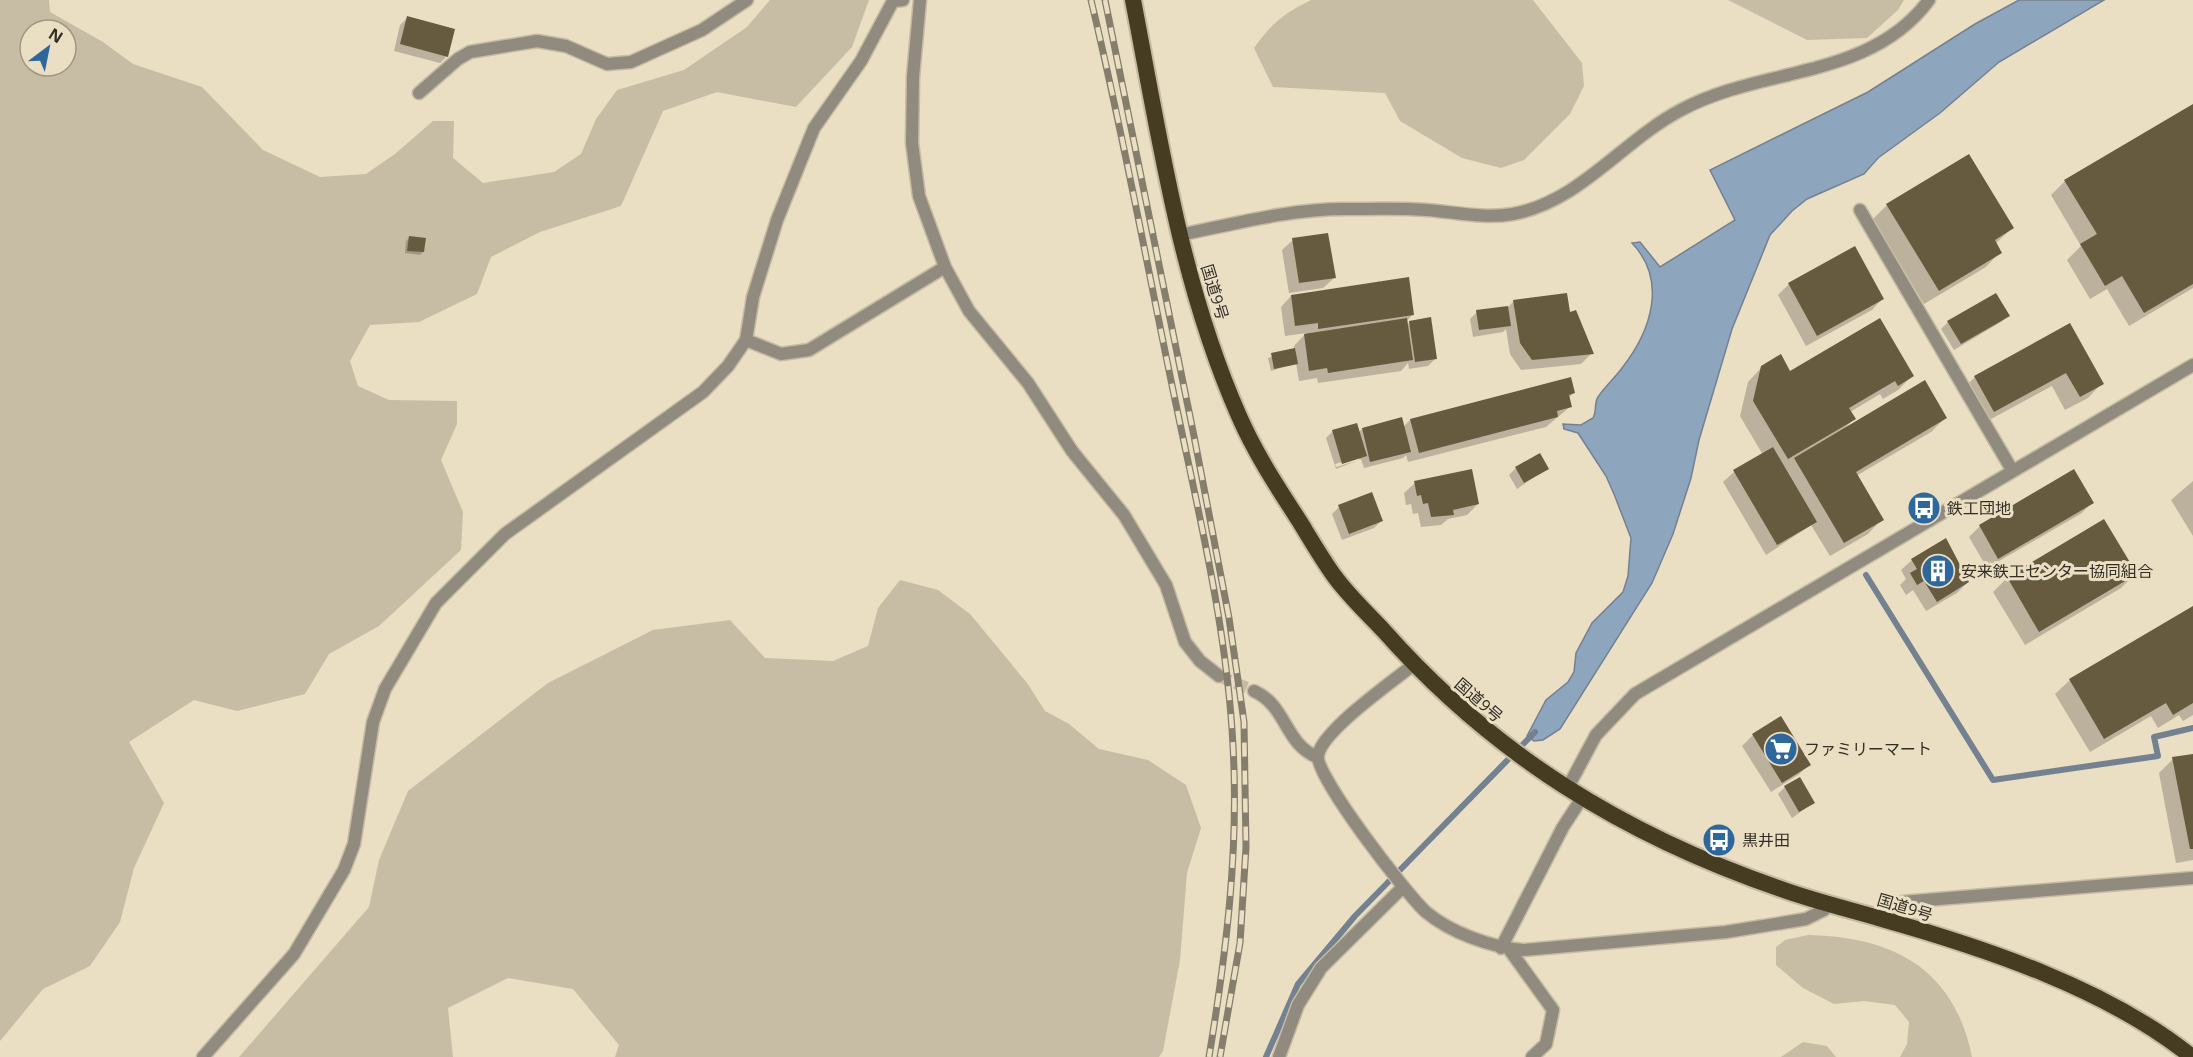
<svg xmlns="http://www.w3.org/2000/svg" width="2193" height="1057" font-family="'Open Sans','Noto Sans JP',sans-serif">
<style>
.green{fill:#c7bda5;fill-rule:evenodd}
.water{fill:#8ea5be;stroke:#738190;stroke-width:1.5}
.shadow{fill:#0003;fill-rule:evenodd}
.lines{fill:none;stroke-linecap:round;stroke-linejoin:round}
.stream{stroke:#738190;stroke-width:6}
.building{fill:#665b3f}
.minor-tunnel{stroke:#c5bba3;stroke-width:12;stroke-dasharray:12 6;stroke-linecap:butt}
.minor-casing{stroke:#c5bba3;stroke-width:15}
.tertiary-casing{stroke:#c5bba3;stroke-width:15}
.trunk-casing{stroke:#c5bba3;stroke-width:20}
.minor{stroke:#908b7e;stroke-width:12}
.tertiary{stroke:#908b7e;stroke-width:12}
.trunk{stroke:#453c22;stroke-width:16}
.rail-casing{stroke:#867e6c;stroke-width:7}
.rail{stroke:#eadec3;stroke-width:4.5;stroke-dasharray:14;stroke-linecap:butt}
.labels{text-anchor:middle;dominant-baseline:central;stroke-width:6;stroke-linejoin:round;paint-order:stroke}
.street-label{font-size:16px;fill:#332e24;stroke:#eadec3}
.poi-label{font-size:16px;fill:#332e24;stroke:#eadec3;text-anchor:start}
</style>
<rect width="100%" height="100%" fill="#eadec3"/>
<path class="green" d="M0,0H49L50,12L103,42L133,64L202,87L263,150L320,177L366,174L395,154L433,121H454L453,158L483,183L554,172L581,154L596,119L617,90L684,70L747,27L770,0H869L852,47L796,107L717,92L663,111L621,206L540,232L491,257L477,294L419,322L370,325L350,361L358,386L389,400L457,401V424L441,460L463,512L461,550L379,626L329,654L305,694L237,711L194,700L129,742L164,803L134,868L120,922L90,966L43,989L0,1041ZM30,30H66V66H30Z
M1311,0H1533L1582,63L1584,86L1570,114L1524,160L1501,168L1462,158L1400,121L1385,93L1273,87L1254,48C1272,23 1283,14 1311,0Z
M1728,0H1904L1898,10L1867,38L1807,40Z
M900,580L938,590L970,614L1027,683L1045,711L1069,724L1099,749L1148,760L1186,785L1201,828L1187,873L1180,960L1163,1051L1159,1057H615L619,1045L573,989L508,978L448,1008L453,1057H239L369,907L379,860L408,791L548,683L653,630L730,620L765,658L833,661L868,646L878,608Z
M1808,935C1893,937 1954,968 1972,1057H1900L1907,1044L1909,1022L1895,1005L1864,1001L1834,1004L1803,988L1776,965V947L1785,940Z
M1803,1042L1827,1046L1836,1057H1781Z"/>
<path class="water" d="M2019,0H2104L1999,62L1940,113L1878,158L1864,174L1807,199L1792,211L1770,235L1732,329L1699,440L1691,478L1673,534L1652,583L1560,729L1543,740L1534,741L1527,736L1546,700L1568,682L1574,672L1576,653L1592,623L1623,592L1628,576L1631,538L1614,494L1606,476L1578,433L1564,429L1563,424L1581,425L1593,418C1597,411 1594,403 1598,397C1605,386 1615,378 1622,368C1651,331 1668,281 1632,243L1640,242L1660,267L1735,220L1710,170L1868,92L1975,24Z"/>
<path class="shadow" d="M407,18L447,56L440,63L394,51L400,25Z
M2193,105V288L2129,326L2107,289L2090,299L2067,260L2081,246L2051,195L2065,181Z
M1887,205L2012,228L1995,244L2000,252L1986,267L1924,304L1873,219Z
M409,238L423,252L420,255L405,253L406,241Z
M1293,240L1334,278L1323,288L1289,293L1282,250Z
M1854,248L1882,299L1872,310L1806,346L1778,295L1789,284Z
M1291,296L1413,314L1406,322V326L1410,322L1435,359L1428,366L1409,369L1408,363L1401,371L1318,383L1317,378L1299,381L1296,363L1271,371L1268,358L1294,350V346L1306,333L1285,336L1281,307Z
M1514,301L1568,314L1592,353L1581,364L1521,370L1510,354L1506,329L1503,332L1473,337L1470,319L1477,312L1508,307Z
M2008,316L2001,322L1954,350L1941,329L1948,322Z
M2070,325L2102,383L2088,398L2065,410L2052,386L1980,425L1961,391L1975,377Z
M1762,367L1790,373L1912,376L1898,390L1883,399L1880,394L1850,412L1854,419L1846,427L1945,418L1931,432L1856,476L1882,519L1868,534L1830,556L1811,525L1766,555L1723,482L1734,472L1763,455L1740,416L1748,382Z
M1573,393L1569,398L1571,406L1546,427L1408,462L1406,455L1403,458L1364,468L1361,459L1336,469L1326,438L1333,431L1358,433L1362,429L1403,427L1410,420ZM1359,457V460L1336,467L1335,464Z
M1516,468H1547L1517,489L1509,475Z
M2074,471L2092,502L2082,513L1987,568L1969,537L1980,526Z
M2193,481V536L2171,500Z
M1415,483L1478,504L1467,515L1448,519L1441,525L1421,527L1418,513L1413,514L1411,504L1406,505L1404,493Z
M1339,507L1381,521L1374,528L1342,540L1332,514Z
M2103,521L2135,574L2121,588L2025,645L1993,592L2007,578Z
M1912,560L1968,582L1957,593L1926,611L1913,590L1906,595L1900,585L1906,579L1901,570Z
M2193,608V715L2183,721L2179,715L2158,728L2151,716L2090,752L2055,694L2070,680Z
M1753,735L1809,765L1798,775L1771,792L1742,746Z
M2193,755V860L2176,863L2159,773L2173,759Z
M1785,787L1813,803L1792,818L1778,794Z"/>
<g class="lines">
<path class="stream" d="M1866,575L1993,780L2158,756L2154,737L2193,728
M1266,1057L1298,984L1355,916L1535,732"/>
</g>
<path class="building" d="M407,16L455,29L448,57L400,44Z
M2193,104V284L2144,313L2122,276L2105,286L2080,244L2097,234L2064,180Z
M1969,154L2014,228L1995,240L2002,253L1939,291L1886,204Z
M1328,233L1336,278L1299,283L1292,238Z
M409,236L426,238L424,252L407,251Z
M1855,246L1884,299L1817,336L1788,283Z
M1409,277L1414,315L1318,329V323L1295,326L1291,295Z
M1567,293L1570,312L1576,310L1594,354L1532,360L1520,343L1513,300Z
M1996,293L2010,316L1961,344L1947,321Z
M1508,306L1511,326L1479,330L1476,310Z
M1431,317L1437,359L1415,362L1409,321Z
M1407,318L1413,360L1328,373L1327,368L1309,371L1304,334Z
M1880,318L1914,376L1898,386L1895,381L1849,408L1856,419L1788,459L1753,401L1761,366L1781,354L1790,371Z
M2070,323L2104,384L2080,397L2066,373L1994,412L1974,376Z
M1295,348L1298,364L1274,369L1271,353Z
M1571,377L1575,393L1569,395L1572,407L1557,411L1558,417L1419,453L1410,419Z
M1925,380L1947,418L1856,472L1884,520L1844,543L1794,458Z
M1402,417L1411,452L1370,462L1362,428Z
M1357,423L1367,456L1342,464L1332,430Z
M1773,447L1817,522L1777,545L1733,470Z
M1540,453L1549,469L1524,483L1515,467Z
M1472,469L1479,504L1453,510L1454,515L1431,517L1428,503L1423,504L1421,495L1417,496L1414,481Z
M2074,469L2094,503L1998,559L1979,525Z
M1372,492L1383,521L1349,534L1338,505Z
M2104,519L2137,574L2039,632L2007,577Z
M1946,538L1969,582L1937,602L1924,581L1917,585L1910,573L1917,569L1911,559Z
M2193,606V703L2173,715L2166,703L2104,739L2069,679Z
M1781,716L1811,765L1782,783L1752,734Z
M2193,754V849H2190L2172,757Z
M1800,777L1815,803L1799,812L1784,786Z"/>
<g class="lines">
<path class="minor-tunnel" d="M1219,676L1254,691"/>
<g class="minor-casing">
<path id="minor" d="M920,0L913,77L912,143L919,196L945,267L969,311L1028,383L1072,451L1124,515L1166,585L1185,642L1200,661L1219,676
M419,93L458,59L470,52L537,41L566,46L607,64L631,62L702,30L747,0
M1179,235C1234,224 1289,209 1345,209C1372,209 1400,208 1427,210C1455,212 1484,219 1513,214C1581,201 1622,141 1681,110C1762,66 1870,80 1929,0
M746,340L781,354L809,350L945,267
M1413,665C1392,682 1323,730 1318,755C1314,775 1407,895 1426,912C1451,933 1491,947 1523,950L1726,932L1806,919L1824,910L1828,904
M1254,691C1287,706 1284,743 1317,757
M1885,919L1902,902L2193,878
M1501,948L1563,827L1582,798
M1509,949L1553,1010L1546,1044L1532,1057
M203,1057L294,954L344,870L354,844L373,722L385,689L436,603L505,534L703,392L728,366L746,340L753,297L777,220L814,128L861,61L893,1L903,0
M1279,1057L1298,1005L1321,968L1403,887"/>
</g>
<g class="tertiary-casing">
<path id="tertiary" d="M1860,210L2012,470
M1567,789L1596,735L1635,694L2193,365"/>
</g>
<g class="trunk-casing">
<path id="trunk" d="M1133,0C1160,140 1181,285 1239,416C1255,453 1278,488 1300,522C1311,540 1322,559 1335,577C1349,596 1367,613 1384,631C1494,755 1624,835 1781,889C1814,901 1848,909 1882,919C1985,948 2108,989 2192,1057"/>
</g>
<use href="#minor" class="minor"/>
<use href="#tertiary" class="tertiary"/>
<use href="#trunk" class="trunk"/>
<g class="rail-casing">
<path id="rail" d="M1091,0C1122,129 1146,260 1173,390C1197,507 1227,626 1233,746C1239,851 1226,954 1209,1057
M1105,0L1194,436L1229,618L1244,722L1246,847L1240,943L1220,1057"/>
</g>
<use href="#rail" class="rail"/>
</g>
<defs>
<g id="bus-disc" transform="scale(1.725)"><circle r="9.5" fill="#2c679e" stroke="#eadec3"/><path d="M-5-6H5V4H4V6H2V4H-2V6H-4V4H-5ZM-3.5-4V0h7V-4ZM-3.5 1.2v1.5H-2V1.2ZM2 1.2v1.5H3.5V1.2Z" fill="#fff"/></g>
<g id="building-disc" transform="scale(1.725)"><circle r="9.5" fill="#2c679e" stroke="#eadec3"/><path d="M-4-6H4V6H1V3H-1V6H-4ZM-2.5-4.3h1.7v1.8h-1.7ZM.8-4.3h1.7v1.8H.8ZM-2.5-1h1.7V.8h-1.7ZM.8-1h1.7V.8H.8Z" fill="#fff"/></g>
<g id="supermarket-disc" transform="scale(1.725)"><circle r="9.5" fill="#2c679e" stroke="#eadec3"/><path d="M-6-5.5h2.5l.6 2H6L4.5 2H-2.5L-4.4-4H-6ZM-1.5 3.2a1.3 1.3 0 1 0 .1 0ZM3 3.2a1.3 1.3 0 1 0 .1 0Z" fill="#fff"/></g>
</defs>
<g fill-rule="evenodd">
<use href="#bus-disc" x="1924" y="508"/>
<use href="#building-disc" x="1938" y="571"/>
<use href="#supermarket-disc" x="1781" y="749"/>
<use href="#bus-disc" x="1719" y="840"/>
</g>
<g class="labels">
<g class="street-label">
<text transform="translate(1215 292) rotate(73)">国道9号</text>
<text transform="translate(1479 700) rotate(41)">国道9号</text>
<text transform="translate(1905 907) rotate(17)">国道9号</text>
</g>
<g class="poi-label">
<text x="1947" y="508">鉄工団地</text>
<text x="1961" y="571">安来鉄工センター協同組合</text>
<text x="1804" y="749">ファミリーマート</text>
<text x="1742" y="840">黒井田</text>
</g>
</g>
<g transform="translate(48 48) rotate(32)"><circle r="28" fill="#eadec3" stroke="#a19883" stroke-width="1.5"/>
<path d="M0-4.5L10 22L0 15L-10 22Z" fill="#2c679e"/>
<text y="-9" font-size="16" font-weight="bold" text-anchor="middle" fill="#332e24">N</text>
</g>
</svg>
